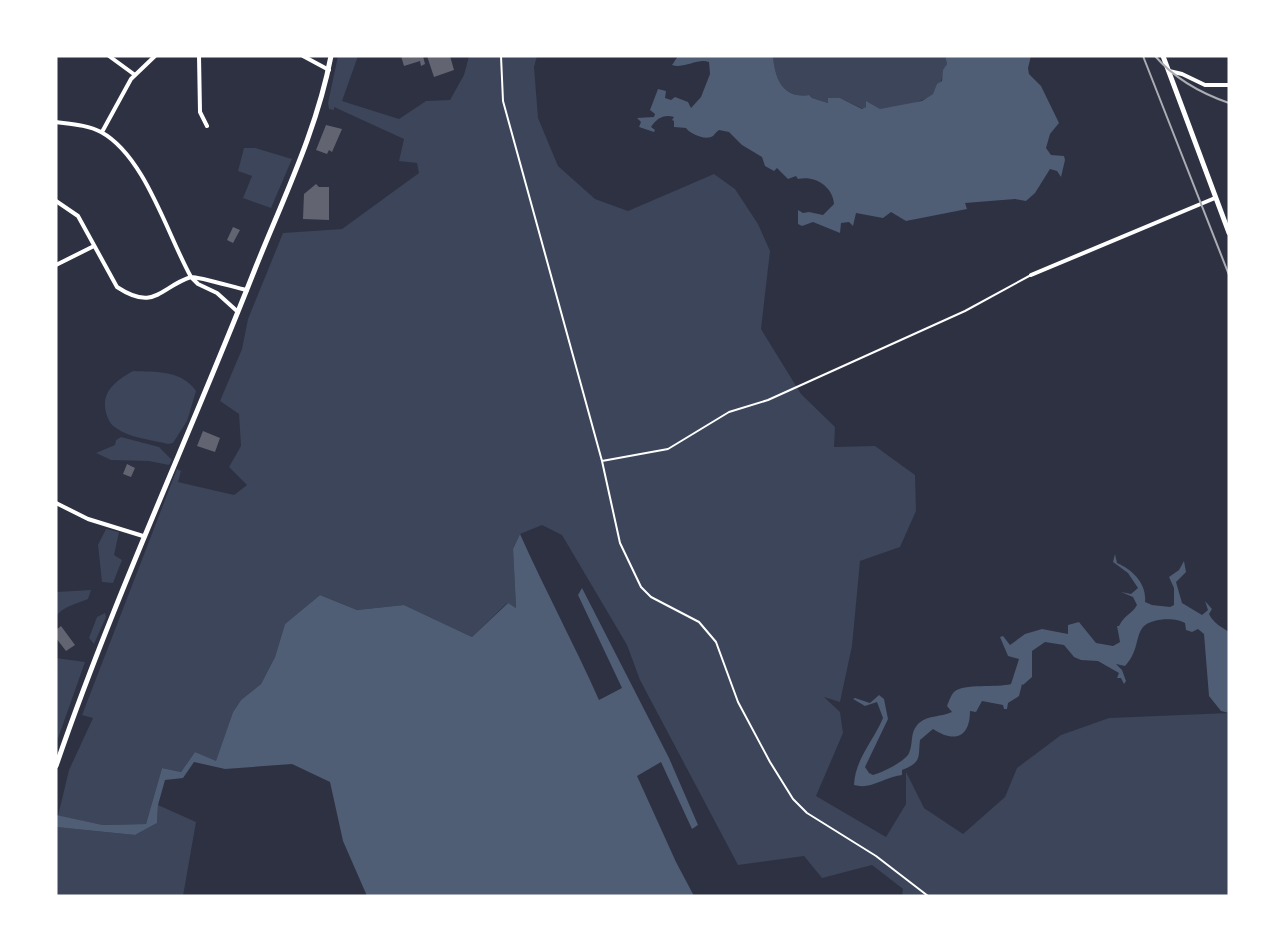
<svg xmlns="http://www.w3.org/2000/svg" width="1285" height="952" font-family="Arial,sans-serif">
<style>
.green{fill:#3c4559}
.water{fill:#4f5d75}
.building{fill:#626471}
.lines{fill:none;stroke-linecap:round;stroke-linejoin:round}
.service{stroke:#fff;stroke-width:2}
.minor{stroke:#fff;stroke-width:4}
.secondary{stroke:#fff;stroke-width:5}
.rail{stroke:#abadb3;stroke-width:2}
</style>
<rect width="100%" height="100%" fill="#2d3142"/>
<path class="green" d="M338,56H358L342,101L399,119L426,101L450,100L464,75L469,56H537L534,67L538,118L558,166L595,199L628,211L714,174L735,189L758,224L770,251L761,329L801,394L835,427L834,447L875,446L915,475L916,511L900,547L860,561L852,646L840,702L824,697L840,712L843,733L816,796L886,837L906,804V772L924,808L963,834L1005,797L1017,768L1061,735L1109,718L1229,713V896H902L903,889L872,865L822,878L804,856L738,865L640,680L627,645L562,535L542,525L520,534L513,549L516,608L507,603L472,637L404,605L357,610L320,595L285,624L275,657L261,684L241,700L233,712L216,762L195,752L181,772L162,768L146,824L103,825L58,816L69,770L93,718L82,715L177,469L181,471L178,482L234,495L247,485L229,467L241,446L239,414L220,401L242,349L248,319L283,233L342,229L419,173L417,163L399,161L404,139L334,107V110L329,109L328,103Z
M773,56H945L947,64C942,75 942,86 932,95C923,102 892,110 880,109C875,109 870,105 866,102V107L863,109L840,98L828,103L812,98L809,95C783,99 775,79 773,56Z
M244,148H255L292,159L271,208L243,198L252,176L238,171Z
M133,371C156,372 182,370 196,391L187,421L173,443L168,444C152,440 130,438 116,428C111,425 109,421 107,416C99,393 115,381 133,371Z
M121,437L159,447L172,460L169,465L149,461L111,460L96,453L115,445L116,440Z
M106,529L119,532L114,555L122,560L113,583L102,582L98,545Z
M91,590L88,599C79,603 61,607 56,617V592Z
M105,613L106,617L94,644L89,638L97,617Z
M56,658L85,662L56,744Z
M158,805L196,822L183,896H56V827L135,835L157,823Z"/>
<path class="water" d="M678,56H773C775,79 783,99 809,95L812,98L828,103V98H840L862,109L866,107V101L880,109L922,101L933,94L937,84L942,81L943,70L947,64L945,56H1031L1028,68L1029,74L1041,86L1059,123L1050,134L1046,148L1051,155L1064,156L1065,160L1061,177L1057,171L1050,169L1035,193L1026,201L1015,199L965,203L967,209L906,221L891,212L883,218L856,213L853,226L849,222L841,223L840,233L813,222L802,226L798,224V210L803,213L809,212L823,215L834,204C833,186 814,175 798,179L796,176L788,179L777,168L774,171L765,166L762,157L742,145L729,132L719,130C716,132 715,134 713,136C706,141 690,134 686,128L674,127V121L672,120L674,117C664,114 657,118 651,127L655,130L654,132L639,127L641,122L637,118L654,117L655,114L650,110L658,89L666,91L665,98L671,100L675,97L688,102L691,108L701,97L710,74L709,62C697,58 685,69 672,65Z
M520,534C545,590 574,644 599,700L622,688L578,595L582,588L669,758L698,825L692,829L661,762L637,776L676,862L694,896H367L343,841L330,782L292,764L225,769L194,762L183,778L165,780L158,805L157,823L135,835L56,827V815L103,825L146,824L162,768L181,772L195,752L216,761L233,712L241,700L261,684L275,657L285,624L320,595L357,610L404,605L472,637L508,603L516,608L513,549Z
M1115,554L1117,563C1133,570 1147,584 1145,602L1152,605L1170,607L1174,605V588L1169,577L1179,570L1184,561L1186,572L1176,582L1182,603L1202,615L1208,610L1205,601L1212,609L1209,614C1214,624 1222,627 1229,632V713L1221,711L1209,696L1204,634L1198,629L1192,632L1186,630L1185,623C1176,617 1151,618 1143,627C1135,637 1139,651 1125,666L1116,664L1122,670L1126,681L1124,684L1121,678H1117L1119,673L1098,661L1081,660L1074,657L1064,645L1045,642L1032,651V677L1023,685L1022,684L1019,696L1008,703L1007,709H1004L1003,705L982,701L976,712L970,711C970,738 954,743 933,729L920,740C918,758 922,762 902,770V775C884,777 871,790 854,785C855,759 874,740 883,718L877,702L865,706L853,699L855,698L870,703L879,695L884,699L888,719L865,767L869,773L873,775C881,773 906,761 909,753C914,742 909,733 919,723C928,715 942,717 952,712L947,706C949,701 951,695 954,692C963,683 997,688 1011,684L1019,659L1008,656L1000,637L1003,636L1010,645L1025,634L1042,629L1068,634V625L1079,622L1096,643L1113,646L1120,642L1117,626H1119C1125,614 1132,614 1137,605L1133,597L1121,592L1131,594L1138,588L1128,573L1113,562Z"/>
<path class="building" d="M401,56H423L425,64L421,66L420,61L404,66Z
M427,56H450L454,70L434,77Z
M326,125L342,129L332,152L329,150L327,154L316,150Z
M316,184L319,187H329V220L303,219L304,194Z
M233,227L240,230L233,243L227,240Z
M203,431L220,438L215,452L197,446Z
M127,464L135,468L131,477L123,474Z
M61,626L75,645L66,651L56,638V630Z"/>
<g class="lines">
<path class="service" d="M501,56L503,101L602,461L620,543L641,587L651,597L699,622L716,642L738,702L770,762L793,799L807,813L876,856L928,896
M602,461L668,449L729,412L768,400L965,311L1031,275"/>
<path class="minor" d="M109,56L135,75
M199,56L200,112L207,126
M303,56L329,70
M1169,71L1182,74L1205,85H1229
M56,122C71,124 88,125 101,132C145,156 167,234 191,277L198,284L217,293L238,312
M102,132L131,79L155,56
M56,201L78,216L117,287C155,312 160,287 191,277C196,276 237,288 247,290
M56,265L94,246
M1031,275L1215,198
M56,503L88,519L143,536"/>
<path class="secondary" d="M1163,56L1229,233
M56,766C114,597 190,435 255,269C283,199 317,130 331,56"/>
<path class="rail" d="M1143,56L1229,275
M1155,56C1175,79 1200,93 1229,103"/>
</g>
<rect width="1285" height="952" fill="none" stroke="#ffffff" stroke-width="115"/>
</svg>
